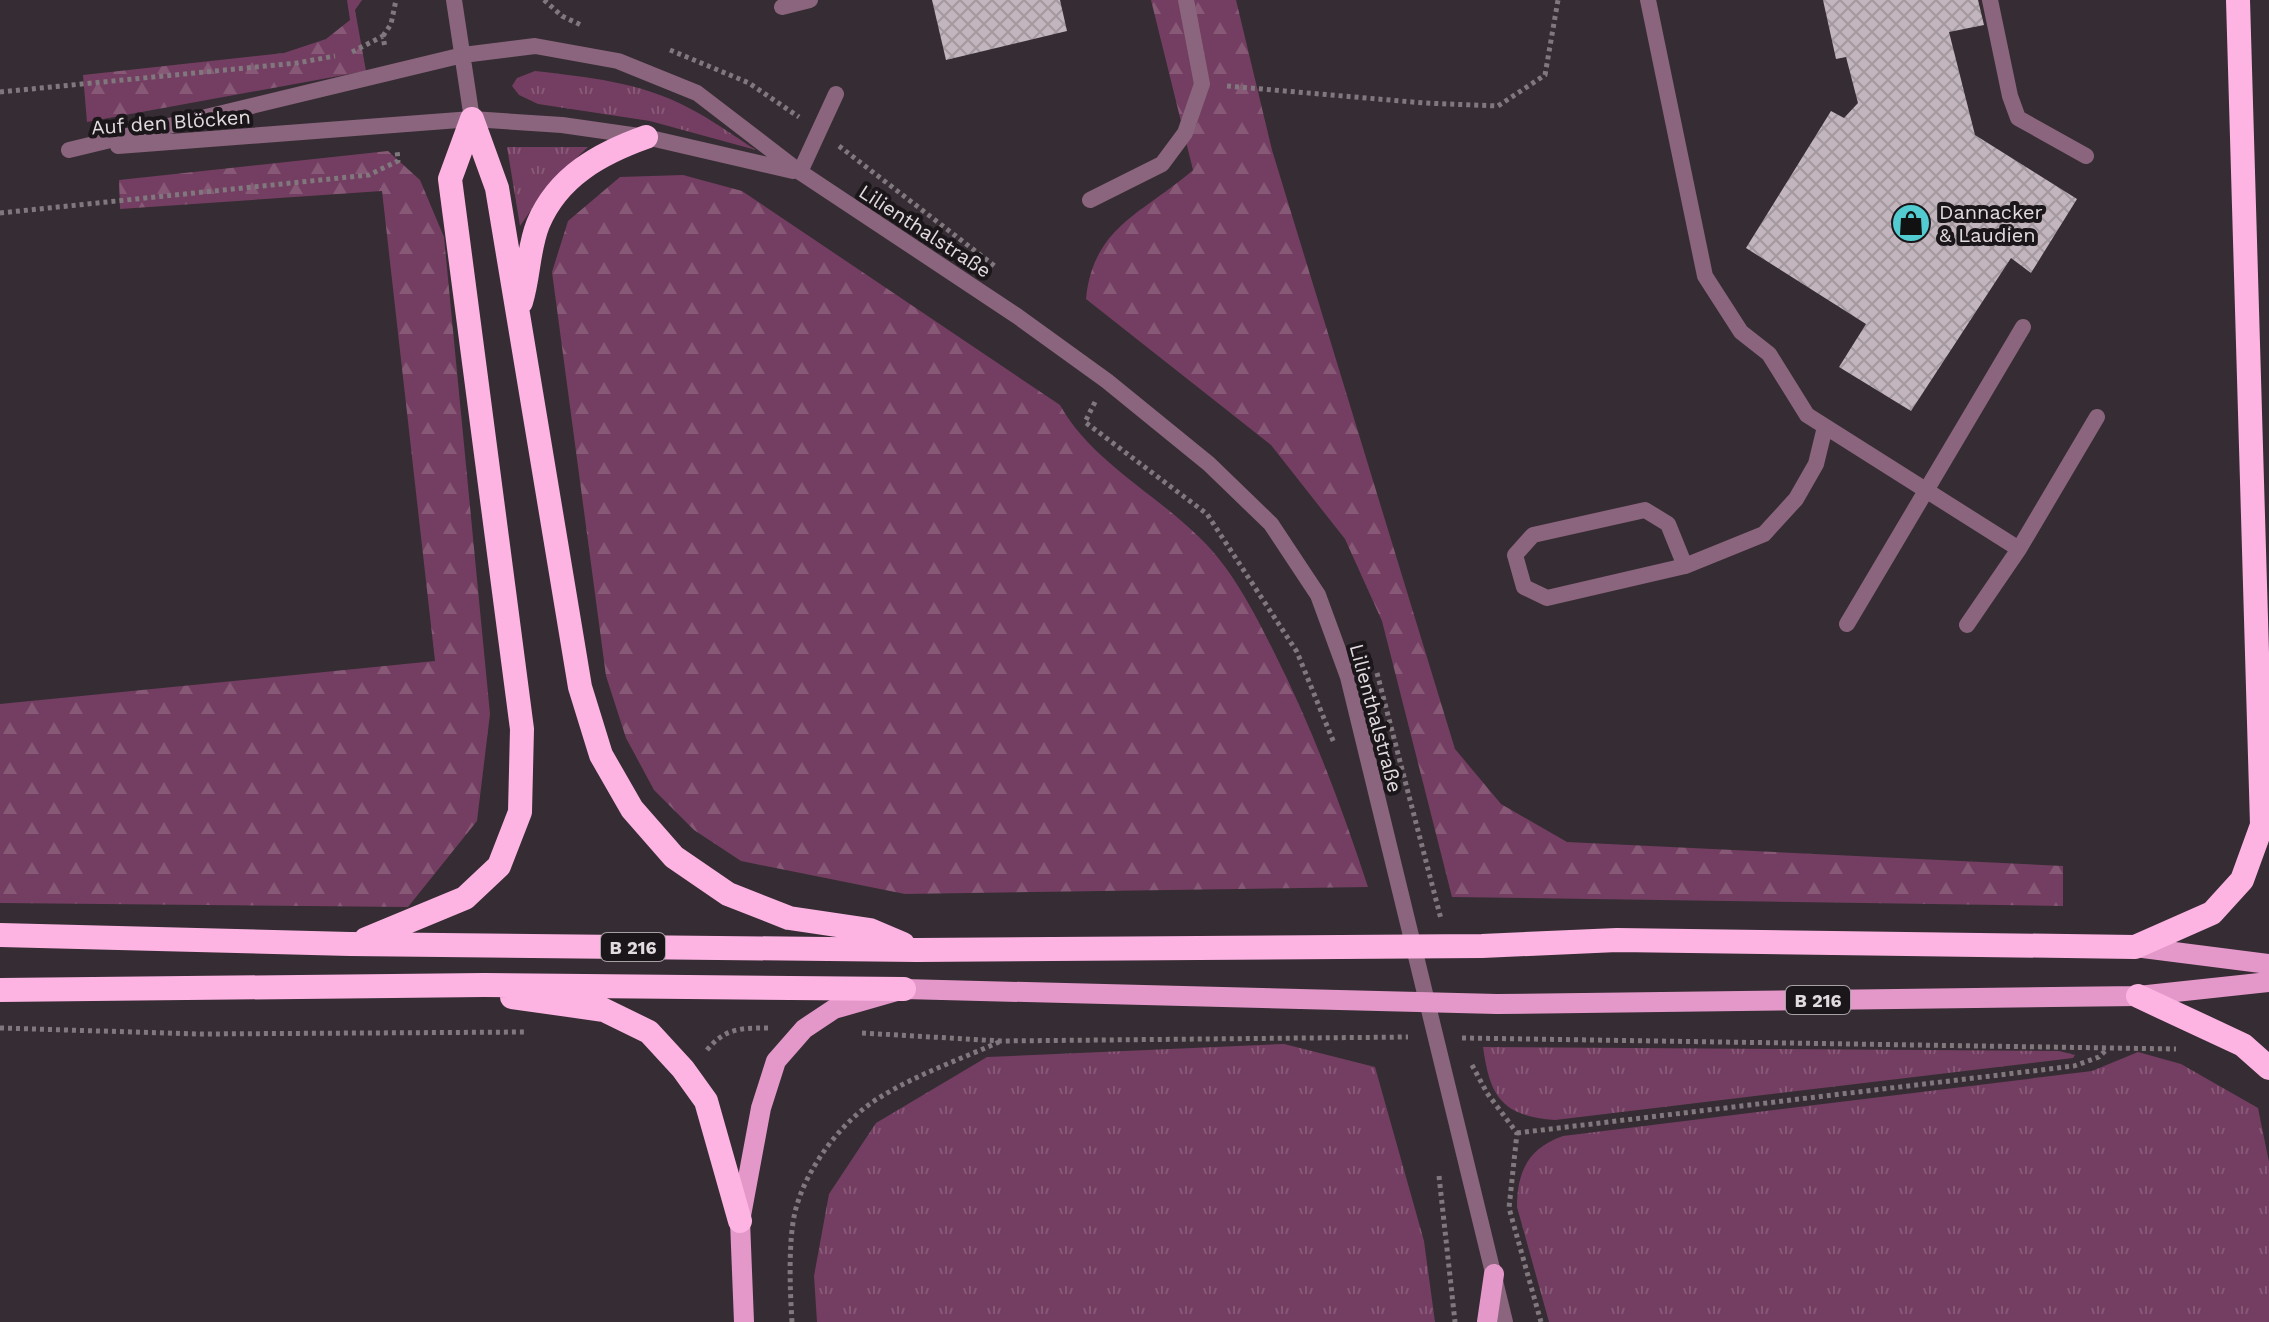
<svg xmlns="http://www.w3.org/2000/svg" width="2269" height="1322" font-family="'Work Sans',sans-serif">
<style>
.grass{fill:url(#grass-tufts)}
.forest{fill:url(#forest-firs)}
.building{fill:url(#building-cross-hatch)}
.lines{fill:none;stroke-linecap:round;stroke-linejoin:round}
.path{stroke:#81787e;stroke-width:5;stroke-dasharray:4 4;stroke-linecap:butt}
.lane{stroke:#8a657d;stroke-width:16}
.street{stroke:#8a657d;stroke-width:16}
.primary{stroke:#e498ca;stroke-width:20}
.highway{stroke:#fdb4e3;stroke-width:24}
.labels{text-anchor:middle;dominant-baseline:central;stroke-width:8;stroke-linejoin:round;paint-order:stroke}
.shield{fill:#1b1619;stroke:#a6a0a4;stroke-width:2}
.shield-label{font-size:18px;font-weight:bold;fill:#e2dbdf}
.street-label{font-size:20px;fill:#e2dbdf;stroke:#1b1619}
.poi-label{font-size:20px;fill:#e2dbdf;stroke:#1b1619;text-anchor:start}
</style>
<defs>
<pattern id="grass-tufts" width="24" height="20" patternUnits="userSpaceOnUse" patternTransform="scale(2)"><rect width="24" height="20" fill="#733e61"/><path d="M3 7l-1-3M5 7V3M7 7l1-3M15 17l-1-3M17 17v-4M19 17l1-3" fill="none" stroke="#875977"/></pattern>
<pattern id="forest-firs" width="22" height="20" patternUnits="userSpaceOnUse" patternTransform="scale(2)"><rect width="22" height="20" fill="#733e61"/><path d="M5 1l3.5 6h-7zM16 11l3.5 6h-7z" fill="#875977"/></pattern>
<pattern id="building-cross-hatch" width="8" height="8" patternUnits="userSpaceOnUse" patternTransform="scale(2)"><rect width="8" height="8" fill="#c3b5bd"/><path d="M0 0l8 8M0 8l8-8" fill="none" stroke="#a3989e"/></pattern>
</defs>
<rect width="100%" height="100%" fill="#362c33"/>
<path class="grass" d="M535,71C587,77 640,82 687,107C711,119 734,136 756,150L650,121L538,104L519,95L512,86L517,78Z
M507,147H588L549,184L520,226Z
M1284,1044L1375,1067L1424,1241L1435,1322H817L814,1276L829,1194L876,1123L987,1057Z
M1483,1047L2059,1051L2075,1055L2073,1058L1555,1120C1502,1116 1490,1097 1483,1047Z
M2138,1052L2181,1064L2258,1108L2269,1162V1322H1549L1517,1207C1517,1172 1528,1148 1563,1136L2092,1071Z"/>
<path class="forest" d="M347,0H362L355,10L366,71L87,122L83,75L284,53L326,39L350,20Z
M1151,0H1236L1272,150L1455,749L1501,804L1567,842L2063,866V906L1452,897L1382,621L1345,539L1271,445L1086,299C1093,226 1144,213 1193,170Z
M388,151L420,180L444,237L490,714L477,821L408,907L0,903V704L435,661L382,191L120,209L119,180Z
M683,175L742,191L1060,405C1091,461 1155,493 1200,538C1232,569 1253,610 1273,650C1312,727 1341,805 1368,887L905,894L741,861L694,830L654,790L626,738L606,676L552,272L568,221L620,177Z"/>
<path class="building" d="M932,0H1060L1067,31L946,60Z
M1823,0H1978L1984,25L1949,32L1975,135L2077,199L2031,273L2011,258L1911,411L1839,367L1866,324L1746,248L1831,111L1844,118L1858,103L1846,57L1836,59Z"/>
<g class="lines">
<path class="path" d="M544,0L562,16L583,26
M383,36L391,24L396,0
M670,50L749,83L799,117
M352,52L383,36L385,48
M1227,86L1424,103L1498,106L1545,75L1558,0
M0,92L297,63L335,56
M839,146L996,267
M0,213L369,175L398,161L397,149
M1095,402L1085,422L1207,514L1297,652L1334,743
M1377,673L1441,919
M0,1028L200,1034L527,1032
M862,1033L1001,1041L1408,1037
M1462,1038L2176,1049
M707,1050C725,1028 741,1028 768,1028
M1472,1065L1487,1093L1517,1133L1509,1208L1541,1322
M1517,1133L2074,1066L2099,1057L2107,1049
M1439,1176L1455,1322
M792,1322C790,1291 788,1242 795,1212C806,1167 843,1119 882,1096C918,1074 961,1059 999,1042"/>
<path class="lane" d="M1648,0L1705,276L1741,332L1769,354L1807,415L2019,549
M1990,0L2010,96L2018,118L2086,156
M782,7L810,0
M800,172L836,94
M1090,200L1162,164L1185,133L1202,84L1186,0
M1685,566L1668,524L1645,510L1533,535L1515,555L1524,587L1547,598L1685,566L1764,534L1796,499L1816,464L1825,427
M1847,624L2023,327
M1967,625L2019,549L2097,417"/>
<path class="street" d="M454,0L472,119
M118,146L472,119L562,125L646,137L793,171
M69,150L463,55L535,46L618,61L697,93L800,172L1017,316L1107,381L1209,464L1271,524L1318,595L1348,677L1505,1322"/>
<path class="primary" d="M2135,947L2269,964
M744,1322L740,1221L761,1108L776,1061L804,1029L834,1009L904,989L1497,1004L2138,996L2269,982
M1487,1322L1494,1274"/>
<path class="highway" d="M472,119L497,188L580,687L601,755L632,809L674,857L728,894L789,918L870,930L903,944
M521,302C529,276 528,249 538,224C558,176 601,153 646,137
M0,935L350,944L917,950L1482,946L1617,940L2135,947L2212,913L2242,880L2262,825L2238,0
M366,939L465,898L499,866L520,812L522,729L450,179L472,119
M0,990L484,985L904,989
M2138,996L2243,1045L2269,1068
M512,997L604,1010L649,1032L683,1069L706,1101L740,1221"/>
</g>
<defs>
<g id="shop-disc" transform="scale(2)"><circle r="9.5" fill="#52ccd0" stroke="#1b1619"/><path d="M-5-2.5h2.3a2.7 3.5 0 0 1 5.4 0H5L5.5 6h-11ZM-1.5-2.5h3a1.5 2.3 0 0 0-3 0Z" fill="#111"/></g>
</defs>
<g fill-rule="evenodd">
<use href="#shop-disc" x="1911" y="223"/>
</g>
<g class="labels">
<g class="shield">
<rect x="601" y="933" width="64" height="28" rx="6"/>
<rect x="1786" y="986" width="64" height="28" rx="6"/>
</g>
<g class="shield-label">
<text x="633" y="947">B 216</text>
<text x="1818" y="1000">B 216</text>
</g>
<g class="street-label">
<text transform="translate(171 122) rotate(-4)">Auf den Blöcken</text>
<text transform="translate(925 231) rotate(33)">Lilienthalstraße</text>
<text transform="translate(1376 718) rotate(75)">Lilienthalstraße</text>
</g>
<g class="poi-label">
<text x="1939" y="212">Dannacker<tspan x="1939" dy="23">&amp; Laudien</tspan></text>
</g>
</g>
</svg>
